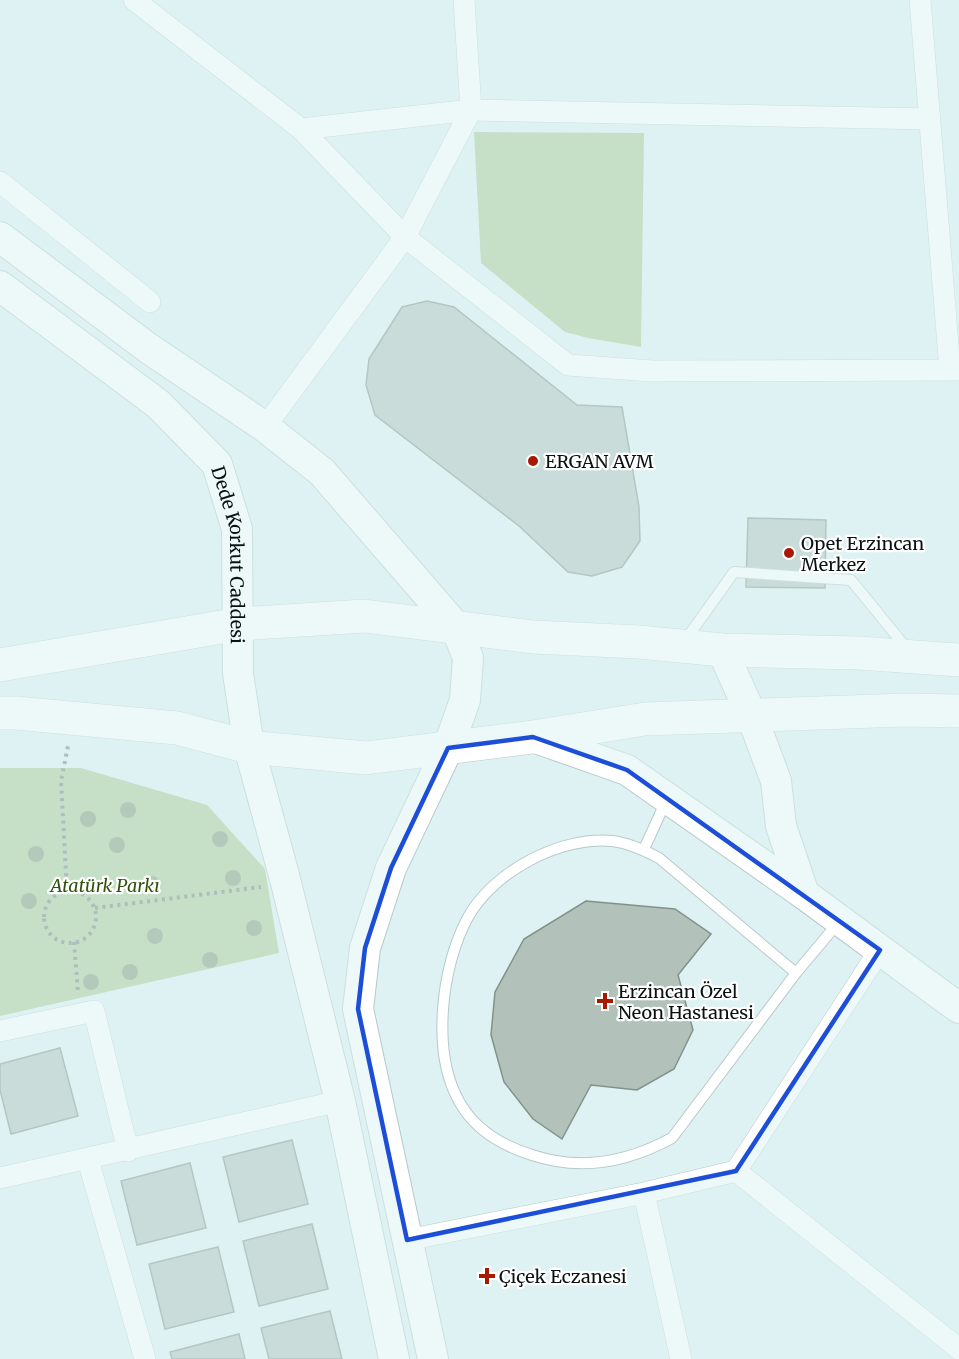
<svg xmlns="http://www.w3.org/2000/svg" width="959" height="1359" font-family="Merriweather,serif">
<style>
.green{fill:#a9c893}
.building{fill:#b2c2ba;stroke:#82928b;stroke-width:1.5}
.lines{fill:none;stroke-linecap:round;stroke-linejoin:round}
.lane-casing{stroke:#b6c9ca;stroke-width:12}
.street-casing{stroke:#b6c9ca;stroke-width:22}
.secondary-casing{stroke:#b6c9ca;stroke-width:32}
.primary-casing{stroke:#b6c9ca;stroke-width:34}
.path{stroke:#717e7f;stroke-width:4;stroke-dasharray:3 4.5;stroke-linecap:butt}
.lane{stroke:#fff;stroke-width:10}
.street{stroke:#fff;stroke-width:21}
.secondary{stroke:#fff;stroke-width:30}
.primary{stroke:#fff;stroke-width:33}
.tree{fill:#7f9a75}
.marked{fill:none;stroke:#1d4ed8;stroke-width:4.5;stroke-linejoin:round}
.poi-dot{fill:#a91901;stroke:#fff;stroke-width:2}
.labels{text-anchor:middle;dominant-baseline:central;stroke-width:4.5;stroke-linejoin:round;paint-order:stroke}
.poi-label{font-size:18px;fill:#0a1111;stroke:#fff;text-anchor:start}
.street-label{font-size:18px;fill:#0a1111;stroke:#fff}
.park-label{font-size:18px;font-style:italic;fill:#31520e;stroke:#fff}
</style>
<rect width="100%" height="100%" fill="#def2f3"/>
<path class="green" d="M474,132L644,133L641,347L588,338L565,332L481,263Z
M0,768H81L207,805L265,869L279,953L0,1016Z"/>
<path class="building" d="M427,301L454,307L577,405L622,407L639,507L640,541L622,567L592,576L568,572L519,526L375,415L366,385L369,359L402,307Z
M748,518L826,520L825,588L746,587Z
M586,901L675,909L711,934L678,975L693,1030L674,1069L637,1090L591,1085L562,1139L533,1119L504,1082L491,1035L495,992L524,939Z
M60,1048L78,1116L11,1134L0,1090V1064Z
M292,1140L308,1204L239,1222L223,1157Z
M190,1163L206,1228L137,1245L121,1181Z
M312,1224L328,1289L259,1306L243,1241Z
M218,1247L234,1312L165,1329L149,1264Z
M330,1311L342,1359H269L261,1328Z
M239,1334L245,1359H172L170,1352Z"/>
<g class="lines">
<g class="lane-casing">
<path id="lane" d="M684,642L734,572L851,580L908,650
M644,849L666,801
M796,973L659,858C644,850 629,843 612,841C560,836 492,872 467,919C441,968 431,1054 460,1103C476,1131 503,1146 532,1155C580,1171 628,1162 672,1138L796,973L838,923"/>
</g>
<g class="street-casing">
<path id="street" d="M134,0L301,129L405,237L568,365L652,371L959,370
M920,0L950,370
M301,129L471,110L929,119
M0,182L150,302
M265,427L405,237L471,110L464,0
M0,1031L94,1011L128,1151
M88,1160L145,1359
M736,1171L959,1349
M0,1178L340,1101
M644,1193L681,1359
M407,1240L644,1193L736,1171L880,950"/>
</g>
<g class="secondary-casing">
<g id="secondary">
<path d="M0,237L148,348L265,427L322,472L456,627L468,658L465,700L448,748L391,868L365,948L358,1009L433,1359"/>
<path id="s1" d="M0,286L158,404L217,464L237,529L238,673L249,747L284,875L340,1101L394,1359"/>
<path d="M722,650L751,714L776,781L781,826L804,894"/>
<path d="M533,737L627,770L804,894L959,1008"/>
</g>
</g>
<g class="primary-casing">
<path id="primary" d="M0,665L239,624L364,616L533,637L639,642L722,650L859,653L959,660
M0,713H16L177,728L249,747L366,758L533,737L645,719L905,710L959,711"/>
</g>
<path class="path" d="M67,891L61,781L68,746
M44 917a26 26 0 1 1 52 0a26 26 0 1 1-52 0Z
M95,908L261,887
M74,942L78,992"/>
<use href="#lane" class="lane"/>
<use href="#street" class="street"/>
<use href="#secondary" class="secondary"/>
<use href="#primary" class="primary"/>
</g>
<g class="tree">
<circle cx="128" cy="810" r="8"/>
<circle cx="88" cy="819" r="8"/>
<circle cx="220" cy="839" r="8"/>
<circle cx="117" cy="845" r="8"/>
<circle cx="36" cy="854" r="8"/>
<circle cx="233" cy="878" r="8"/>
<circle cx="152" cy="884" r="8"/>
<circle cx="29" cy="901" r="8"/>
<circle cx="254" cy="928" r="8"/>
<circle cx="155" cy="936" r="8"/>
<circle cx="210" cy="960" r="8"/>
<circle cx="130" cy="972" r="8"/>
<circle cx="91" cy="982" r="8"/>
</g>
<path d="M0 0H959V1359H0ZM533,737L627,770L880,950L736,1171L407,1240L358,1009L365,948L391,868L448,748Z" fill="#def2f3" fill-opacity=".55" fill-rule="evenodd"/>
<path class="marked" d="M533,737L627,770L880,950L736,1171L407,1240L358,1009L365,948L391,868L448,748Z"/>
<g class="poi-dot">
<circle cx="533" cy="461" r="6"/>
<circle cx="789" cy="553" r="6"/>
<path d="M602 992h6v6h6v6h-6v6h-6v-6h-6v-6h6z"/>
<path d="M484 1267h6v6h6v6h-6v6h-6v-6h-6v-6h6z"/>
</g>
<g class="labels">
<g class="poi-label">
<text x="545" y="461">ERGAN AVM</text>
<text x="801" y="543">Opet Erzincan<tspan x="801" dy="21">Merkez</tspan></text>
<text x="618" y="991">Erzincan Özel<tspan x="618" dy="21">Neon Hastanesi</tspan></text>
<text x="499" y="1276">Çiçek Eczanesi</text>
</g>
<g class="street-label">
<text stroke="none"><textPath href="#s1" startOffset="374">Dede Korkut Caddesi</textPath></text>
</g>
<g class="park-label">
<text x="105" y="885">Atatürk Parkı</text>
</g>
</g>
</svg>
